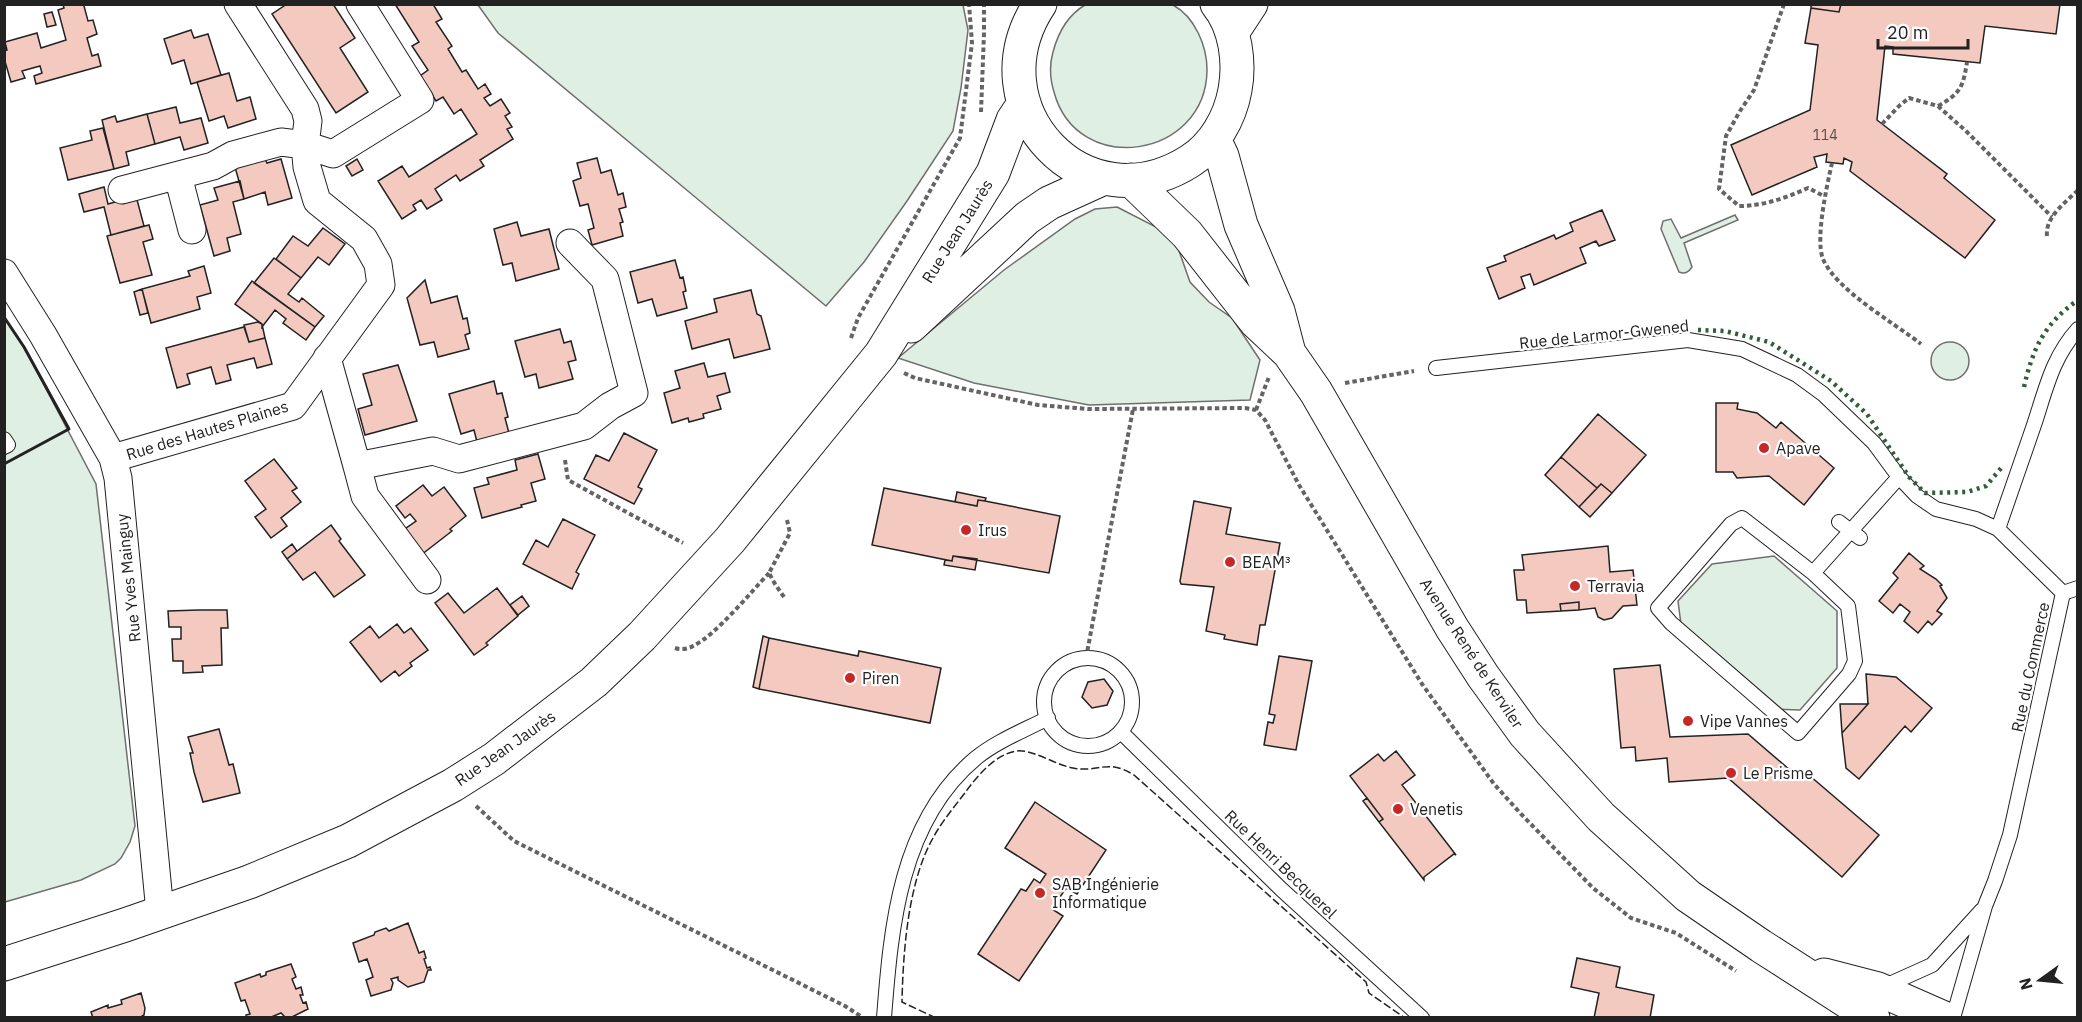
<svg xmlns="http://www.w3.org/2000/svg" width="2082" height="1022" font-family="'IBM Plex Sans',sans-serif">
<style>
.green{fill:#e0efe3;stroke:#6f6f6f;stroke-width:1.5}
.building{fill:#f3c9c0;stroke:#222;stroke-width:1.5}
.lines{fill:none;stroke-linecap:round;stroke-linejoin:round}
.service-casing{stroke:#222;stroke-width:16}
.minor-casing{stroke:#222;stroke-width:29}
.secondary-casing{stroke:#222;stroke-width:35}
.path{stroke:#646464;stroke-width:4;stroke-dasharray:4.5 3;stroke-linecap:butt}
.service{stroke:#fff;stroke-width:14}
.minor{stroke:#fff;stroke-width:27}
.secondary{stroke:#fff;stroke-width:33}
.hedge{stroke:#2f5e38;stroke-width:4.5;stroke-dasharray:3 4.5;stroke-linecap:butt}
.fence{stroke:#222;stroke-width:1.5;stroke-dasharray:8 3;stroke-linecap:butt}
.wall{stroke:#222;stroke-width:3}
.poi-dot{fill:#c62828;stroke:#fff;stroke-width:2}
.labels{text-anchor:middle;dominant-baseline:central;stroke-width:4.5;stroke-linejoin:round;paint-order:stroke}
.number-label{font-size:14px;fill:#564c4a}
.street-label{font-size:16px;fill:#222;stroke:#fff}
.poi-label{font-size:16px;fill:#222;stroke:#fff;text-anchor:start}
</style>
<rect width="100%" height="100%" fill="#fff"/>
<path class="green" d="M478,5H963L968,30L961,88L953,131L907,201L864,262L826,306L498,33Z
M1085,5H1173C1195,17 1207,46 1207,70C1206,159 1077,178 1054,92C1050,79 1049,66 1053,52C1058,33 1068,15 1085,5Z
M1117,207L1160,229L1178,248L1190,282L1209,302L1232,318L1260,360L1250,400L1089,405L974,383L898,358L1004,270L1075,219L1095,209Z
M1735,215L1738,220L1684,243L1692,267C1688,273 1685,274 1679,272L1661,229L1663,221L1671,219L1681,238Z
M4,317L24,347L96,484L135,826L130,842L121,858L115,864L81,880L5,902Z
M1931 361a19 19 0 1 1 38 0a19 19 0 1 1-38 0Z
M1774,556L1837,611V668L1800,710L1771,709L1682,632L1678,601L1712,564Z"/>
<path class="building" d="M63,4H87L84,6L88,21L93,20L97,34L87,38L92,56L98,54L101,66L36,84L34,76L42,73L40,66L22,71L25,78L11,82L4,58V51L7,50L5,42L37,33L41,48L66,40L58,10L64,8Z
M287,4H333L355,38L340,48L368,92L336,113L272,14Z
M395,4H433L442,19L436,22L452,46L448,49L462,72L466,70L478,89L485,84L491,94L484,98L490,106L501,99L510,113L505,116L512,127L507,129L513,139L480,160L484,166L460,181L456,175L435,189L442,200L427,209L421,200L413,205L416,210L402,219L378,181L402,166L409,177L477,134L461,109L454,114L443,97L436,101L420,76L428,70L412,46L419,42Z
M1811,4H1841L1839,12L1811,8Z
M1841,4H2060L2056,34L1985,26L1980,63L1893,54V47L1885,46L1877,120L1947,174L1944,178L1995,220L1965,258L1850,171L1852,162L1844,158L1843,164L1826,162L1827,154L1814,157L1817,167L1752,195L1731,145L1810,110L1818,45L1805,43L1811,8L1839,12Z
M52,12L56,25L47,27L44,14Z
M191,30L194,38L208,34L221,75L191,84L184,60L172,64L164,39Z
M229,73L237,101L250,97L256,119L228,128L224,116L209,121L197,82Z
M176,107L180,123L201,118L208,143L184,150L180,137L155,144L147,114Z
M147,114L155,144L126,152L129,165L114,169L102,120L115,116L117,122Z
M103,128L114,169L68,180L60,148L92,140L90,131Z
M597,158L601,173L611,170L618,195L623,193L626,207L619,209L623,222L620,223L623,236L592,245L588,230L594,228L588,204L580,206L573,181L581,178L577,163Z
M265,159L267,163L281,159L292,198L268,205L265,192L244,199L235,167Z
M357,159L363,170L352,176L346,166Z
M240,181L244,199L233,202L241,234L227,238L230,251L214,256L200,205L218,200L214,188Z
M104,187L108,204L136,196L144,226L111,235L104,207L84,212L79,194Z
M1602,210L1615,240L1599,246L1596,241L1580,248L1586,263L1534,285L1530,274L1521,277L1525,288L1499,299L1487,268L1506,261L1504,256L1554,235L1556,239L1573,231L1570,223Z
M517,222L521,236L549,229L559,269L516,281L512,263L503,265L494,229Z
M149,225L153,239L143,242L152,275L120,283L107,236Z
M323,228L345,244L329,265L318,257L301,278L276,259L293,236L308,246Z
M274,258L301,278L288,294L299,302L302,298L324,316L315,327L254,283Z
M675,260L680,278L683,277L686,291L683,292L687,308L657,316L652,299L638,303L630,272Z
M204,266L211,293L197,297L200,309L151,323L142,289L190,276L188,271Z
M425,280L431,303L457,296L463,319L467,318L470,333L465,335L469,349L438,357L434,342L420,345L407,298Z
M252,281L315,327L306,340L283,323L286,319L275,310L262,327V324L235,304Z
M142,289L148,313L140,315L134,292Z
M751,290L757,314L761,316L770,349L734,358L729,339L692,349L685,321L717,312L714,299Z
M258,322L262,324L265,338L249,342L244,325Z
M244,327L249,342L265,338L272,364L257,368L254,358L227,365L231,380L216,384L211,367L187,374L190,384L177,388L166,348Z
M560,329L564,343L571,341L576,360L568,362L573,379L539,388L536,374L525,377L515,341Z
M704,363L708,377L725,373L726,377L730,392L717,396L721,409L703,414L704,418L689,422L688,418L672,423L664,393L680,388L675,371Z
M398,365L417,421L365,435L358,409L372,405L363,374Z
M494,381L497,394L502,393L508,417L505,418L509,433L477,442L474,430L461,434L449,394Z
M1716,403H1738L1737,409L1757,413L1776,428L1781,422L1834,468L1804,505L1769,476L1737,478L1733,472H1716Z
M1598,414L1646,455L1612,493L1601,484L1597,488L1561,457Z
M624,433L657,450L638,487L642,489L634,504L584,479L596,455L609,461Z
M538,454L545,479L531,483L536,501L521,505L522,507L482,518L474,488L489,484L487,478L517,470L515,460Z
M1561,457L1597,488L1579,507L1545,475Z
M274,459L297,488L292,491L301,502L281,518L287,526L271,538L255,517L266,509L245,481Z
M1601,484L1612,493L1590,517L1579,507Z
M423,485L432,496L444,487L466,516L450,529L452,531L421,555L402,531L416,521L410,514L405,518L396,506Z
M884,488L977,506L978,500L985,501L1060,516L1049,573L953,556L952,561L872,545Z
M957,492L986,498L985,501L978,500L977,506L955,502Z
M1194,501L1231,508L1226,534L1280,543L1265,625H1260L1257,645L1224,639L1225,635L1206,631L1214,587L1181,584L1180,581Z
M563,519L595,535L576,572L579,574L572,589L523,564L536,540L548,547Z
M331,525L341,539L339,541L365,575L334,597L315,572L303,580L287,559Z
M292,544L297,551L287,559L282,552Z
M1608,546L1610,572L1633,570L1637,605L1623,606L1612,618L1604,620L1598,617L1595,608L1579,610V602L1560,604L1561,611L1527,613L1526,600H1517L1514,570H1524L1522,555Z
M1909,553L1924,566L1920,569L1936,579L1942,585L1940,586L1947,598L1937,611L1942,614L1932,625L1928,621L1918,633L1904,621L1910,612L1900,604L1893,613L1879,601L1898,578L1893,573Z
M953,556L977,559L975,570L944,565L945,560L952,561Z
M497,588L518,616L486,643L488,645L474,655L435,603L448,593L464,613Z
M522,596L529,606L518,615L510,605Z
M1579,602V610L1561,611L1560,604Z
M199,610H227L228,628H221L222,665L202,666L203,672L183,673V661H173L172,639H181V627H169L168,611Z
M397,624L404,633L411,628L428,650L410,663L412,666L399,676L395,671L381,682L350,642L370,626L379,638Z
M763,636L769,638L759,689L753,687Z
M769,638L858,656L859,651L941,668L930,723L759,689Z
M1279,656L1312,661L1296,750L1264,745L1268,722L1273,723L1275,715L1269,714Z
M1660,665L1670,737L1748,734L1797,776L1803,770L1879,835L1842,877L1728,778L1669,782L1667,758L1636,761L1635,747L1621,748L1614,669Z
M1866,674L1896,677L1932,708L1911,732L1905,726L1859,779L1846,768L1842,733L1868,704Z
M1104,679L1113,691L1107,705L1092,708L1082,697L1088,682Z
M1840,704H1868L1842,733Z
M219,729L229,765L233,764L240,793L203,802L194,772L190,753H193L188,737Z
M1396,751L1415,775L1402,785L1456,855L1454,854L1424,877V880L1379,822L1383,819L1350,776L1378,754L1384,761Z
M1367,798L1383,819L1379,822L1363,801Z
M1035,802L1106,850L1077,894L1066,888L1052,909L1063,916L1019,981L978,954L1021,889L1026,891L1034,879L1040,883L1046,874L1005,848Z
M408,923L419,953L424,951L426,958L424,959L427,968L430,967L431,970H428L424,982L408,987L398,980V977L391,979L393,983L391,990L371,996L366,980L373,977L367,959L359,962L353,943L374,935L375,932L386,928L389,931Z
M1577,958L1620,967L1616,987L1654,995L1650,1018H1594L1599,993L1571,987Z
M291,964L296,977L292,979L296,989L301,987L303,995H300L303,1003L306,1002L308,1009L290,1018H286L281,1013L269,1018H247L246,1015L250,1014L245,1000L241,1001L235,983L260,974L261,977L266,975V972Z
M141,993L145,1008L144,1015L139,1018H93L91,1012L108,1005V1008L122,1004L121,1000Z"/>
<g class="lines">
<g class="service-casing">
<path id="service" d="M1436,368L1688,340L1742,349L1797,375L1823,394L1874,443L1899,477L1917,496L1936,509L1976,519L1998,529
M4,439L8,445L4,447
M1742,518L1813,573L1848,606L1855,661L1849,674L1798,733L1671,623L1658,608L1731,524Z
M1839,522L1860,538
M1813,573L1899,477
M2063,593L1998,529C2010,494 2022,460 2034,425C2046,389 2052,358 2078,329
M2063,593L2078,588
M1044 702a44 44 0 1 1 88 0a44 44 0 1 1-88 0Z
M1121,732L1281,889L1422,1018
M1883,987L1932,965L1982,910
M884,1018C891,926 900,821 976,758C997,741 1023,731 1048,718
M1953,1018L1985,906L1995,881L2010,835L2063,593"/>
</g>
<g class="minor-casing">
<path id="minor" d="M178,176L192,230
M122,190L213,166L233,155L281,142L305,145L333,154L420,100L360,4
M4,273L43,335L113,458L118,478L160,912
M327,358L357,466L433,451L459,459L584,426L610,406L634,393L605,279L570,243
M113,458L293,406L381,285L378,264L364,239L317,201L307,167L305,145L308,121L305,109L238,4
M357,466L365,496L427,580"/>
</g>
<g class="secondary-casing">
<path id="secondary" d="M1040,4C971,108 1085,228 1190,161C1214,146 1230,118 1235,90C1240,63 1236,27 1217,4
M1232,33L1251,4
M1214,139L1222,156L1241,225L1278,311L1289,353
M1131,180L1187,234L1256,322L1289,353L1316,392L1452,628L1483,676L1525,734L1601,817L1688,896L1761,946L1873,1018
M911,326L1027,218L1049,203L1104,178
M4,964L125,925L249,882L348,841L453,785L494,759L594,682L642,636L730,540L881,354L993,173L1013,120L1023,105
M1824,975L1878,989L1944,1018"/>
</g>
<path class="path" d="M1784,4L1754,90L1740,111L1726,136L1719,189L1739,206C1764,206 1785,198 1808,188L1824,196
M1938,106C1961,93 1963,87 1967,62
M981,112L984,33V4
M1882,124L1899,106L1909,98L1938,106L1966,131L2052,217
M1832,163C1827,185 1815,239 1823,259C1837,291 1893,322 1921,344
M2047,236C2045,217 2065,203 2078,190
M851,338L858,318L960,138L972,43L969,4
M904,373L915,378L1038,405L1088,409L1245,408L1256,410L1265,420L1299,485L1422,684L1494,784L1521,814L1593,888L1631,918L1676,933L1736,971
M1345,383L1414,371
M1256,410L1269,377
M565,460L568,480L683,543
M784,597L775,584L769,573L790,533L787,520
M675,648C681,650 688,649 693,646C715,636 751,592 769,573
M1086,658L1133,409
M476,806L514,841L845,1006L862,1017"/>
<use href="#service" class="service"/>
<use href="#minor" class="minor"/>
<use href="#secondary" class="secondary"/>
<path class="hedge" d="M1698,330L1725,331L1769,342L1831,381L1867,414L1909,477L1925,493L1967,492L1986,486L2002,467
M2024,387C2033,348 2044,324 2078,300"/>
<path class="fence" d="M936,1018L902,1002C903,952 908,882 933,838C942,821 956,805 967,790C979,774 996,754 1017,751C1032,749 1056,765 1073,768C1100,773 1106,758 1134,775L1366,982L1369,993L1405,1018"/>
<path class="wall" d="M4,317L24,347L69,429L4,464"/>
</g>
<g class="poi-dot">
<circle cx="1764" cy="448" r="6"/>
<circle cx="966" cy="530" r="6"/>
<circle cx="1230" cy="562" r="6"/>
<circle cx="1575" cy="586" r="6"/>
<circle cx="850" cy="678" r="6"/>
<circle cx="1688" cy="721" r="6"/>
<circle cx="1731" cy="773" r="6"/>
<circle cx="1398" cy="809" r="6"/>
<circle cx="1040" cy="893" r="6"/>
</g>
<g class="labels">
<g class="number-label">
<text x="1825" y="135">114</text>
</g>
<g class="street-label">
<text transform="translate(957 231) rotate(-58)">Rue Jean Jaurès</text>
<text transform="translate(1604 334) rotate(-6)">Rue de Larmor-Gwened</text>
<text transform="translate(207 430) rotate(-17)">Rue des Hautes Plaines</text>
<text transform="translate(128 578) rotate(-96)">Rue Yves Mainguy</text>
<text transform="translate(1472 653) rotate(57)">Avenue René de Kerviler</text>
<text transform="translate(2030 667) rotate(-78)">Rue du Commerce</text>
<text transform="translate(505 748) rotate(-35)">Rue Jean Jaurès</text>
<text transform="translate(1281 864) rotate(44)">Rue Henri Becquerel</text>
</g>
<g class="poi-label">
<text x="1776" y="448">Apave</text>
<text x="978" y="530">Irus</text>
<text x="1242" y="562">BEAM³</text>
<text x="1587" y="586">Terravia</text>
<text x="862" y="678">Piren</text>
<text x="1700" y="721">Vipe Vannes</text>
<text x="1743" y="773">Le Prisme</text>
<text x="1410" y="809">Venetis</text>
<text x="1052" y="884">SAB Ingénierie<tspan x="1052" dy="18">Informatique</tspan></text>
</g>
</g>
<rect width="2082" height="1022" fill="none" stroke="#222222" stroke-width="12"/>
<g transform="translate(2040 980) rotate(255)" stroke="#ffffff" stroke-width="4.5" paint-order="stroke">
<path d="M0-4.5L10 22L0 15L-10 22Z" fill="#222222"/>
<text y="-9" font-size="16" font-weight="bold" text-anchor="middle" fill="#222222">N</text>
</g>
<path d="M1878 39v9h90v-9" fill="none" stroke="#222222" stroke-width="3"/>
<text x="1887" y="39" font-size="18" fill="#222222" stroke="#ffffff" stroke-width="4.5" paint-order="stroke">20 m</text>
</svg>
